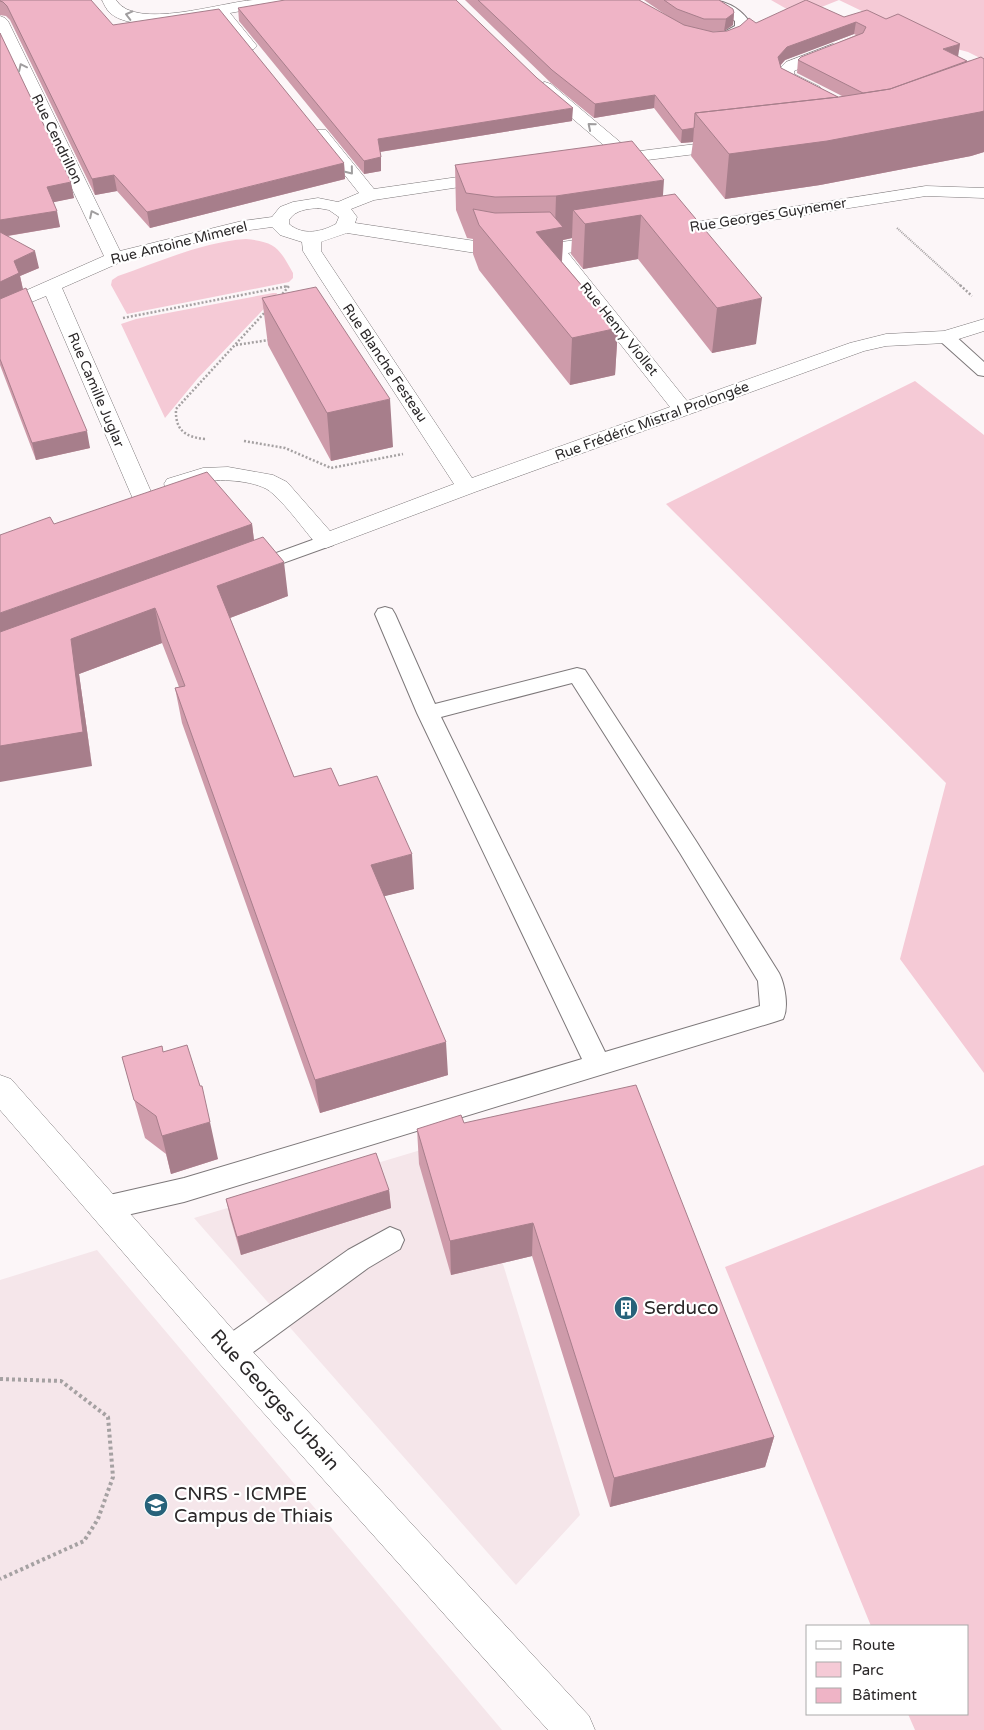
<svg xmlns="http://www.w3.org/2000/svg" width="984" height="1730" font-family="'Varela Round',sans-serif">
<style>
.built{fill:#f5e6ea}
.green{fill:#f5cad6}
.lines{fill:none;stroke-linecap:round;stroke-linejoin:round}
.service-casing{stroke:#7d787a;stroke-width:2}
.minor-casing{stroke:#7d787a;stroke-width:1}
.path-far2{stroke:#a5a1a2;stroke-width:2;stroke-dasharray:1 1;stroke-linecap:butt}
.path-far1{stroke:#a5a1a2;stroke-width:2.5;stroke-dasharray:2 2;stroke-linecap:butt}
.path{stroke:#a5a1a2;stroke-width:4;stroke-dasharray:3 3;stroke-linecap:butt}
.service{fill:#fff;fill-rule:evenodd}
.minor{fill:#fff;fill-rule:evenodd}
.wall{fill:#ce9baa;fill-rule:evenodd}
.shaded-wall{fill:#a77e8b}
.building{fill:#efb4c6;stroke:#a77e8b}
.oneway{stroke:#a09e9f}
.labels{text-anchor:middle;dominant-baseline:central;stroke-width:4.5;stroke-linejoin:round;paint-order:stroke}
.far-street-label{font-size:14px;fill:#2b2829;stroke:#fff}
.near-poi-label{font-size:19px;fill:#2b2829;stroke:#fff;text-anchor:start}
.near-street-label{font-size:19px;fill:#2b2829;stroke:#fff}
</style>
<rect width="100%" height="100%" fill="#fcf6f8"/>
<path class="built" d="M464,1137L580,1515L516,1585L194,1218Z
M97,1250L502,1730H0V1280Z"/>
<path class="green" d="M771,0H984V60L968,52L920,39L839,0L799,16Z
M246,239C276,242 279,248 293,273V278L289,282L127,314L111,285L112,280L118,276C159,262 202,242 246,239Z
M273,293H277L276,296L198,378L165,418L121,324L136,319Z
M915,381L984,435V1073L900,959L946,783L666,504Z
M984,1165V1730H915L908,1714H968V1626H871L725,1267Z"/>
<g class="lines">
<g class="service-casing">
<path id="service" d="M707,0C724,0 738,6 749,21L747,30C736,38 722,43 709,40L707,37L709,34L724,32L735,26V21Z
M946,332L952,333L984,362V376L978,375L940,341L937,337L940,333Z
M326,535L333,537L336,541L333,545L250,575L243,573L240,569L243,565Z
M385,607L392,609L395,614L435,704L577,668L585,670L696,841L779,973C785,985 789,1007 783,1019L774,1022L184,1202L105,1220L95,1217L91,1208L95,1199L105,1196L184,1178L582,1059L417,713L375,614L378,609ZM572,683L680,853L758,981L760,1006L605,1052L441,717Z
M390,1227L400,1231L404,1240L400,1249L368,1268L241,1361L230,1365L219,1361L215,1351L219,1341L348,1250Z"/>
</g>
<g class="minor-casing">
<path id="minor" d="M102,0H116C135,31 222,2 253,0C264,0 276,0 287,0L285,3L280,4L230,13L257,46L254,49H244L216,15C189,19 133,33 110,13C106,9 104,4 102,0Z
M0,16L5,18L8,21L120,251L242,221L272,217L280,207L293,202L318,198L338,202L359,193L312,134L314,130H326L374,189L493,172L499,173L502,177L499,181L493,182L374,200L351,209L357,217L355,223L495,244L555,243L609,235L615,237L618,241L615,245L568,253L687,401L850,343L886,334L944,331L984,319V331L946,343L886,346L864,351L475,492L326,548L318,546C303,529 289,508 272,493C260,481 221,478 205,482C191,484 181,492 167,489L164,484L167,479L203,468L228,467L273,475L287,482L330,531L454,484L318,275L303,251L302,242L280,235L272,227L242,231L121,262L62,288L152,494L149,499L141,501L133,499L46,296L0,315V302L104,256L0,37ZM318,208L329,210L339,217L336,224C321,232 303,236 289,224V220C295,210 307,209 318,208ZM347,233L495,256L550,255L670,407L472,478L321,251V242Z
M833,44L838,46L841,49L838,52L794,71V74L820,87L822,90L820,93H808L780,79L778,70L786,62Z
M545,82L551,84L632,152L728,140L734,141L736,145L734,149L728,150L607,165L601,164L598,160L601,156L614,154L539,90L537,87L539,84Z
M926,186L984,188V198L926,196L664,237L658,236L655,232L658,228L664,227Z
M0,1075L11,1079L242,1340L589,1716L595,1730H548L218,1362L0,1110Z"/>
</g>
<path class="path-far2" d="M897,228L962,287
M284,287L288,286"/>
<path class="path-far1" d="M960,285L972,296
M280,297L289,286
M123,318L288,286
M236,345L269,340
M205,439C185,437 175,430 176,409L267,310
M244,441L285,448L331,468L403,454"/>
<path class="path" d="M0,1379L61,1381L108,1417L113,1477L98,1519L84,1541L0,1579"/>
<use href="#service" class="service"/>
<use href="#minor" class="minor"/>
</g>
<path class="wall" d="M0,0L113,25L344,163L345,179L150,228L117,191L95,195L10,20L6,16L0,15Z
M465,0H639L669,17L644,0H719L734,13L733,25L724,31L711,32H713L727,31L756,23L844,17L958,57L967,61L984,59V152L971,156L820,185L725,199L691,156L693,142L681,143L654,108L594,118L551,83ZM854,34L856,35L798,60L797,73L842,96L838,97L781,68L780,66L785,60Z
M238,8L572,121L380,152L381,171L364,174L239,21Z
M0,33L74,198L53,202L60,227L8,236L39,268L20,276L23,289L90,448L36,460L0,365Z
M455,165L663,196L756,344L712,353L638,259L583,269L571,254L572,238L563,240L562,262L618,328L615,375L570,385L479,270L473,254V239L467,238L456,210Z
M262,298L393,447L331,461L268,345Z
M54,524H252L254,540L288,596L230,618L294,777L339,786L414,889L384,896L448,1075L320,1113L182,723L175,688L179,687L162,643L79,674L92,766Z
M164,1052L218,1159L171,1174L166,1154L145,1138L122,1057Z
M464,1123L774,1437L765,1467L610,1507L532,1256L451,1275L419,1164L417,1129Z
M389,1190L391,1208L241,1255L230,1217L226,1199Z"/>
<path class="shaded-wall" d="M734,13L733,25L724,31L726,19Z
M856,22L854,34L785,60L776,70L778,57L787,47Z
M960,44L958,57L943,49Z
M655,95L654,108L594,118L595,104Z
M573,108L572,121L379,152L378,139Z
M984,111V152L971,156L820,185L725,199L729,154Z
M694,128L693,142L681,143L682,130Z
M381,157V171L364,174V161Z
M344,163L345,179L150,228L147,212Z
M114,175L117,191L95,195L92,179Z
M664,180L661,225L641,215L638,259L583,269L585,224L573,210L572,238L563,240L561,273L536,232L555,228L556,196Z
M71,182L74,198L50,203L47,187Z
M57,211L60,227L0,237V220Z
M35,251L39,268L20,276L23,290L0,300V282L14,261Z
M762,298L756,344L712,353L717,308Z
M618,328L615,375L570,385L572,338Z
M390,399L393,447L331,461L327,413Z
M87,431L90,448L36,460L32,443Z
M252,524L256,558L0,651V613Z
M284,562L288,596L222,621L217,586Z
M155,608L162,643L79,674L92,766L0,782V746L71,639Z
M412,854L414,889L373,899L371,865Z
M446,1042L448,1075L320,1113L315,1080Z
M210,1122L218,1159L171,1174L162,1136Z
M389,1190L391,1208L241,1255L237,1237Z
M533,1223L532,1256L451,1275L450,1241Z
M774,1437L765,1467L610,1507L614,1478Z"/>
<path class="building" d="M0,0H91L113,25L219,9L344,163L147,212L114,175L92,179L7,6L3,2L0,1Z
M285,0H456L537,78L573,108L378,139L381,157L364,161L238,8Z
M478,0H639L684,25L713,32L727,31L740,26L749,18L756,23L806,0L844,17L867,10L886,19L898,14L960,44L943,49L967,61L890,89L863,93L798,60L801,57L863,33L866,27L856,22L787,47L778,57L781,68L838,97L695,113L694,128L682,130L655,95L595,104L552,70Z
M664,0H719L733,9L734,13L726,19H704L677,9Z
M0,33L71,182L47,187L57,211L0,220Z
M981,57L984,59V111L980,112L827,141L729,154L695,113L839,97L890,89Z
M632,141L664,180L556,196L495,197L466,193L455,165Z
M675,194L762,298L717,308L641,215L585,224L573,210Z
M473,209L495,213L550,212L563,227L536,232L618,328L572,338L479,225Z
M0,232L35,251L14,261L19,273L0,282Z
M316,287L390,399L327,413L262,298Z
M26,288L87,431L32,443L0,359V299Z
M207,472L252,524L0,613V535L50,517L54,524Z
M263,537L284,562L217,586L294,777L331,768L339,786L377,776L412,854L371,865L446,1042L315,1080L175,688L185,686L155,608L71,639L83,732L0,746V632Z
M187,1045L200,1086H202L210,1122L162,1136L156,1116L134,1100L122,1057L162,1046L163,1052Z
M636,1085L774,1437L614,1478L533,1223L450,1241L417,1129L461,1115L464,1123Z
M376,1153L389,1190L237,1237L226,1199Z"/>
<defs><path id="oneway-chevron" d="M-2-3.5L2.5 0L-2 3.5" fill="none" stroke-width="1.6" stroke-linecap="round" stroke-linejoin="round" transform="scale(1.25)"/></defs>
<g class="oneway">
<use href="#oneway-chevron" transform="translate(129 15) rotate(-166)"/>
<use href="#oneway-chevron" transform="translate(22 67) rotate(-116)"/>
<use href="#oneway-chevron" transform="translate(591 126) rotate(-140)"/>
<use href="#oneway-chevron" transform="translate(350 171) rotate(51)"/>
<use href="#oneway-chevron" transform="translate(93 214) rotate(-116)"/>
</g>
<defs>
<g id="building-disc" transform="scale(1.25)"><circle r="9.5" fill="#27627a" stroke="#fff"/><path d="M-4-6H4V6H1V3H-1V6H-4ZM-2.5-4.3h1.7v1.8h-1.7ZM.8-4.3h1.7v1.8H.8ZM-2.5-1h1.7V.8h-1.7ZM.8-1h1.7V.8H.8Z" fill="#fff"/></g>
<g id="university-disc" transform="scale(1.25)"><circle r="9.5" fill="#27627a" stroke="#fff"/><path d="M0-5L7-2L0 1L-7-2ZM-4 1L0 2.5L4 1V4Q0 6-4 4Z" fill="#fff"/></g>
</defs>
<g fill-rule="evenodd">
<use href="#building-disc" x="626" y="1308"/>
<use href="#university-disc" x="156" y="1505"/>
</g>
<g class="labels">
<g class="far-street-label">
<text transform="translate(57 139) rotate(64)">Rue Cendrillon</text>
<text transform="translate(768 215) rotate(-9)">Rue Georges Guynemer</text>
<text transform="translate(179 243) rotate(-14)">Rue Antoine Mimerel</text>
<text transform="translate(619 329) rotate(51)">Rue Henry Viollet</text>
<text transform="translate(385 363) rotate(56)">Rue Blanche Festeau</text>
<text transform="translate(96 390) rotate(67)">Rue Camille Juglar</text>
<text transform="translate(652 421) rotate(-20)">Rue Frédéric Mistral Prolongée</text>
</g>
<g class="near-poi-label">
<text x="644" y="1308">Serduco</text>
<text x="174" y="1494">CNRS - ICMPE<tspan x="174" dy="22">Campus de Thiais</tspan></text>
</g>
<g class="near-street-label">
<text transform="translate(275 1400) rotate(48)">Rue Georges Urbain</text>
</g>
</g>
<rect x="806" y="1625" width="162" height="90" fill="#ffffff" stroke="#aaa9a9"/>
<rect x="816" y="1641" width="25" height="8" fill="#ffffff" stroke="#aaa9a9"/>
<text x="852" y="1650" font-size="15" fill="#2b2829">Route</text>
<rect x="816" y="1662" width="25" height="15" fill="#f5cad6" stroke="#aaa9a9"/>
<text x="852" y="1675" font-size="15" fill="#2b2829">Parc</text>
<rect x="816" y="1688" width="25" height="15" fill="#efb4c6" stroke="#aaa9a9"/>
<text x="852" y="1700" font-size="15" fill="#2b2829">Bâtiment</text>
</svg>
